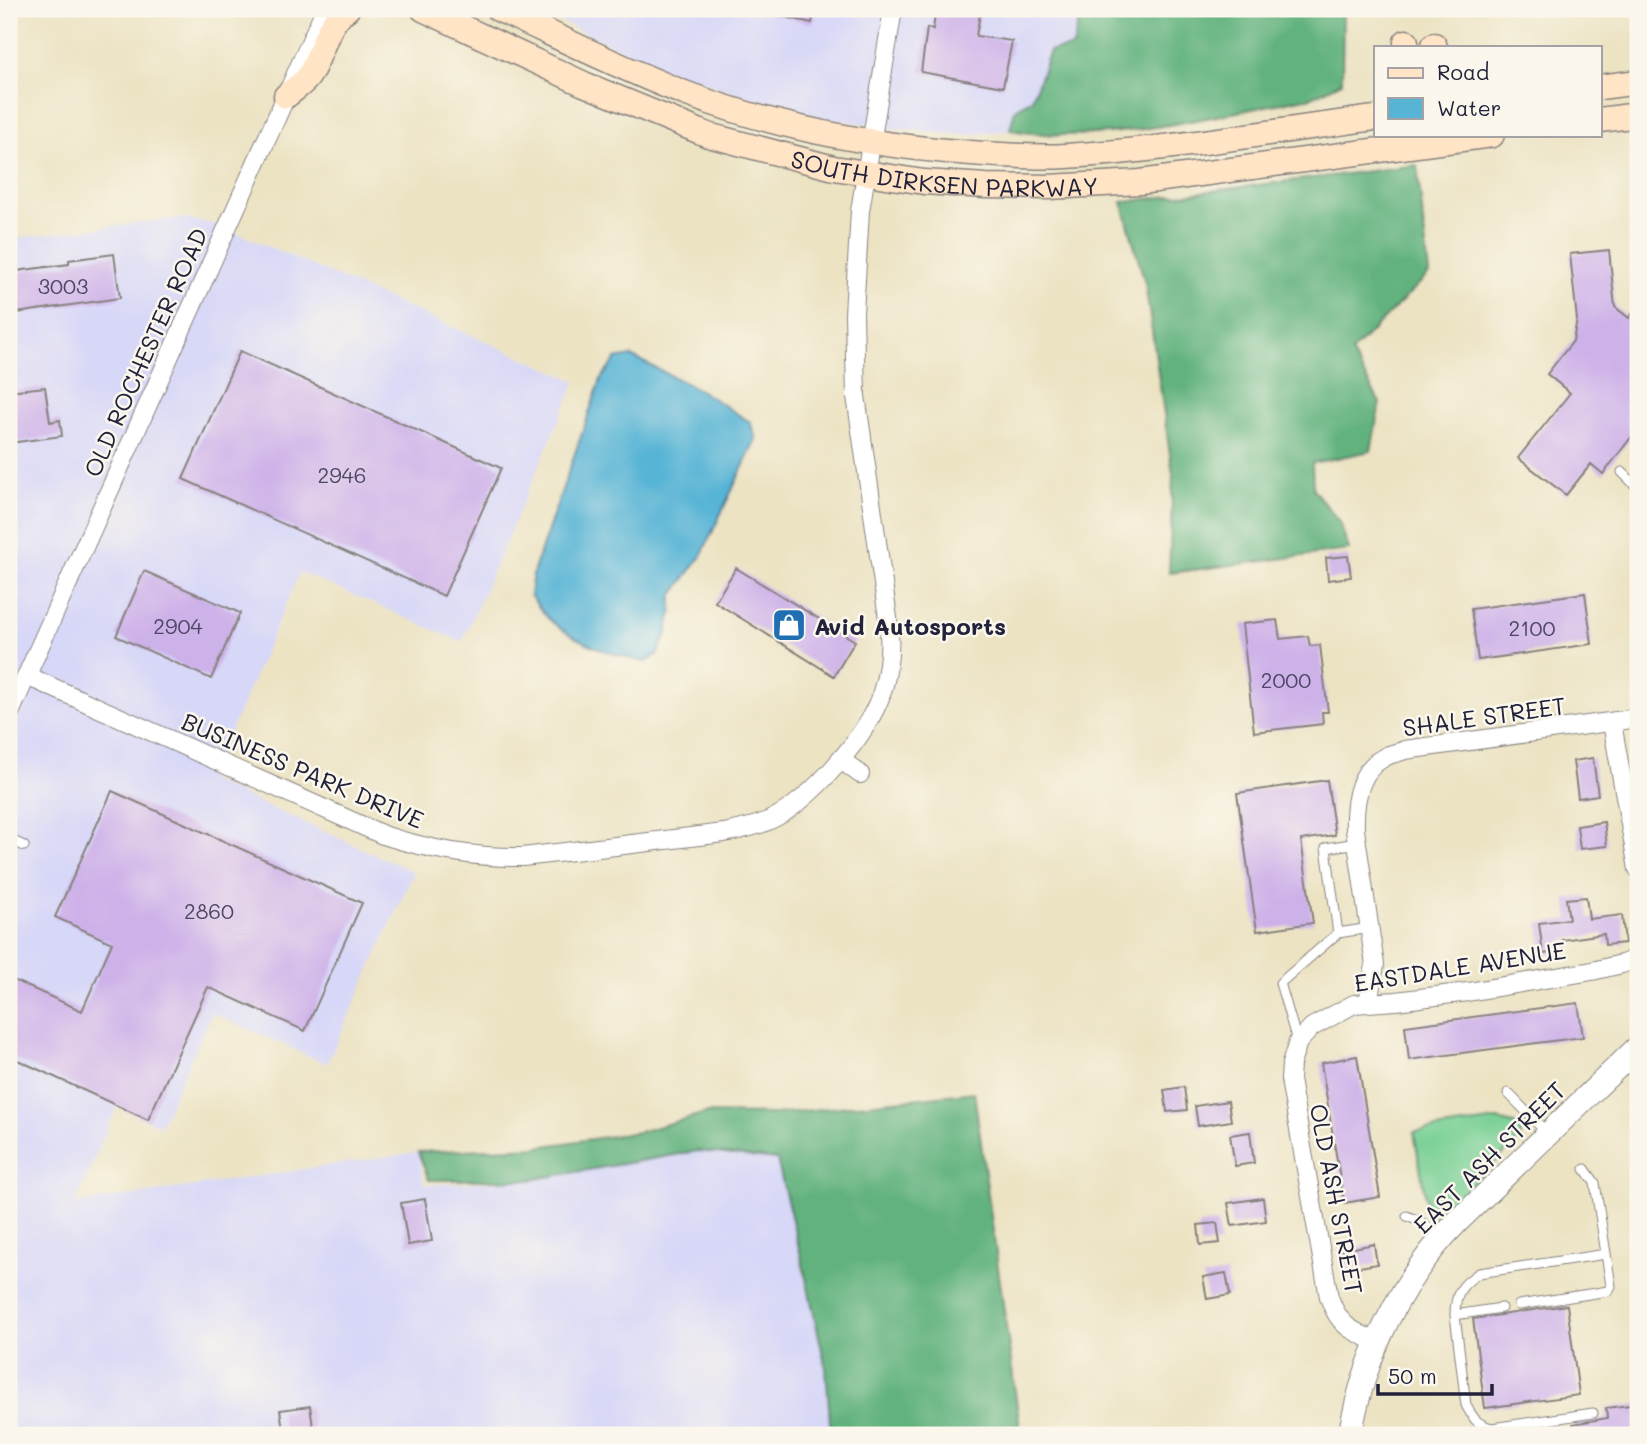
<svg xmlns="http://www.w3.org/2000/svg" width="1647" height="1444" font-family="Mali,sans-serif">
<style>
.built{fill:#d7d7f8}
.green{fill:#79d095;stroke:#4e7968;stroke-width:2}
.forest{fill:#62b27e;stroke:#426a5c;stroke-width:2}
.water{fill:#57b4d5;stroke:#3c6b88;stroke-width:2}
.building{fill:#cdb1e9}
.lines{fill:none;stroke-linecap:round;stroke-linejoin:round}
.service-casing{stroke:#87827f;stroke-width:11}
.minor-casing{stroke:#87827f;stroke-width:20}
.tertiary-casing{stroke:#87827f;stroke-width:25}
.secondary-casing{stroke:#87827f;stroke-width:27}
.service{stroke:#fff;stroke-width:9}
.minor{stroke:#fff;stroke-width:18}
.tertiary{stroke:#fff;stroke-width:23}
.secondary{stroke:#ffe4c6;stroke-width:24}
.labels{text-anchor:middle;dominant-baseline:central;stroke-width:5;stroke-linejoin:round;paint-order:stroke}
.number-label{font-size:21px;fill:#4d4666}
.street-label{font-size:24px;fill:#22223b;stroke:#fbf7ec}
.poi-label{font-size:24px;font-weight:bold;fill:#22223b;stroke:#fbf7ec;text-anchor:start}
</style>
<rect width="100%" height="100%" fill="#fbf7ec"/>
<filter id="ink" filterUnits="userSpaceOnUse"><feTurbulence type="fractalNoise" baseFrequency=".0143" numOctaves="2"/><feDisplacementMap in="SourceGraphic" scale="14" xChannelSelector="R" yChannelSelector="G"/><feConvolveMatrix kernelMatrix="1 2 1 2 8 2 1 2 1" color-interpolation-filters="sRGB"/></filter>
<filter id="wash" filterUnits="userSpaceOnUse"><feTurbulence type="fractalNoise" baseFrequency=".00686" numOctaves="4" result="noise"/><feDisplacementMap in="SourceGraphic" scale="28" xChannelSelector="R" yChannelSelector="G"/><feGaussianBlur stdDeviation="1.57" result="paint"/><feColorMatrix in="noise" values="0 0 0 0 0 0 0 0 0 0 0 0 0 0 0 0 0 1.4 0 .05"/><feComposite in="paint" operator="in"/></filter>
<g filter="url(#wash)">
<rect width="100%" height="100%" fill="#ece3c3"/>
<path class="built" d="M534,9H1081L1073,47L1049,51L1032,100L1015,109L1010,130L964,135L900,129L817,117L744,96L656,66Z
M181,218L219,225L576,381L462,642L300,572L209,780L414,872L327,1064L212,1013L160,1126L117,1106L75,1204L418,1152L424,1185L529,1180L698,1151L777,1160L826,1368L831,1435H9V239Z"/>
<path class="green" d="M1497,1120L1517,1125L1522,1130L1520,1138L1438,1218L1427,1207L1414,1132Z"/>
<path class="forest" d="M1081,9H1343L1342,82L1312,97C1218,114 1104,147 1010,130L1015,109L1032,99L1050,51L1073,47Z
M1417,165L1429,274L1351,352L1380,403L1371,451L1312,463L1313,489L1340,523L1349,550L1169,573L1173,475L1145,283L1122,202Z
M974,1092L1021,1435H831L826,1368L801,1256L777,1160L698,1151L529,1180H429L418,1152L538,1147L639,1132L706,1113L776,1114Z"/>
<path class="water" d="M631,356L698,389L750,422L756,439L701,556L672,596V612L666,636L657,655L646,662C613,655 577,643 551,621C543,614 537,604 530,595L533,573L601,379L616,359Z"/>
<g id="blocks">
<path class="building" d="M772,9H815L812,23L772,14Z
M936,9H981L976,36L1012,41L1003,87L921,72L927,28L933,29Z
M1609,250L1615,307L1629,318L1638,306V439L1633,435L1603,474L1591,464L1566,495L1518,458L1570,393L1547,374L1573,341L1577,320L1570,254Z
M114,254L120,298L9,314V272L69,264V260Z
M240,351L501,468L444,596L183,479Z
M45,387L50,422L60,420L62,436L9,443V391Z
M1348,556L1351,577L1328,580L1326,558Z
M736,568L855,641L834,676L715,602Z
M144,571L240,613L211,679L116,636Z
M1585,593L1592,644L1478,660L1471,609Z
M1277,620L1280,639L1308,636L1310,646L1320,645L1328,712H1322L1323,724L1254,732L1242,624Z
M1593,758L1598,795L1578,798L1573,761Z
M1327,780L1335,835L1301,840L1313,923L1257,931L1237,793Z
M112,791L362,903L305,1031L208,987L148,1120L9,1056V978L82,1011L112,943L55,917Z
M1604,822L1607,846L1580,849L1577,826Z
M1586,897L1589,919L1622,915L1625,943L1605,945L1604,934L1562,940L1563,951L1543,954L1539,923L1569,919L1566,899Z
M1578,1003L1583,1037L1409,1060L1405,1026Z
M1357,1056L1380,1197L1344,1203L1321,1063Z
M1184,1087L1187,1110L1167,1112L1164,1090Z
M1228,1101L1231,1121L1198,1126L1195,1106Z
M1250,1132L1254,1163L1235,1166L1230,1135Z
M1263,1198L1266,1221L1232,1226L1228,1203Z
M425,1199L432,1241L408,1245L401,1203Z
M1217,1223L1220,1243L1200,1245L1198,1225Z
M1374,1244L1377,1264L1342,1270L1339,1251Z
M1226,1273L1230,1295L1207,1299L1203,1277Z
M1567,1305L1579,1395L1485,1408L1473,1319Z
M1638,1404V1435H1574L1573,1424L1607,1418L1606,1408Z
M310,1406L314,1434L284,1435L280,1410Z"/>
</g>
</g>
<g filter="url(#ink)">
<use href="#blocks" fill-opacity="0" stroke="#87827f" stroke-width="2"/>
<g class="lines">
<g class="service-casing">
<path id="service" d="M1622,472L1638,488
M9,839L24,846
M1357,843L1326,848L1338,933L1370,928
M1297,1041L1280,983L1338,933
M1508,1093L1547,1133
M1407,1216L1423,1223L1441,1239
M1519,1305L1602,1292L1608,1291L1611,1286L1595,1183L1585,1169
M1455,1315L1501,1308
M1593,1413L1492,1428C1478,1425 1473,1419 1466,1405L1455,1315C1455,1293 1461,1285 1479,1273L1606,1254"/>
</g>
<g class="minor-casing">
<path id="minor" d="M27,676L383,835C430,850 474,858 523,857L724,833C740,830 755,827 770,820C811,801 868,735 882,692C890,667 891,644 888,618L856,396L854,314L860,211L893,9
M9,715L325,9
M1612,723L1638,869
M840,759L860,774
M1368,1002L1375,965L1355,830C1354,804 1357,772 1383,758C1389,754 1398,753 1405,750L1638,718
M1377,1342C1350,1330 1339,1326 1329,1297L1290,1080L1291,1064L1298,1042L1312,1027L1354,1004L1396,1001L1468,992L1592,971L1622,964L1630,961L1638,953"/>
</g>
<g class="tertiary-casing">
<path id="tertiary" d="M1350,1435C1364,1356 1400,1280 1457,1222L1638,1047"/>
</g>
<g class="secondary-casing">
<g id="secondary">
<path id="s1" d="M423,9L584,84L708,135L834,168L924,182L986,186L1049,187L1140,182L1492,135"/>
<path d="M498,9C561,38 622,69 687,94C778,128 874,146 971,153C1002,155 1034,158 1066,156C1170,150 1273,131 1376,118"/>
<path d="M1434,45L1435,47"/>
<path d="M1406,47V42"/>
<path d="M1600,87L1638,82"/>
<path d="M286,96C293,90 303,84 308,77C322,57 325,23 347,9"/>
<path d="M1600,120L1638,115"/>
</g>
</g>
<use href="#service" class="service"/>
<use href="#minor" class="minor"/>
<use href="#tertiary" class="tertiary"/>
<use href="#secondary" class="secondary"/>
</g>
</g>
<defs>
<g id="shop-square" transform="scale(1.75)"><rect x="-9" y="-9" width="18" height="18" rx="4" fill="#1f6fb2" stroke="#fbf7ec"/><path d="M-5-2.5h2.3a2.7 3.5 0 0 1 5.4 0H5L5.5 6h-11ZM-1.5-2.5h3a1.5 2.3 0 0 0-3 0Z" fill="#fff"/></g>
</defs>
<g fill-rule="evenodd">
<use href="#shop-square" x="789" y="625"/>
</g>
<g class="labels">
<g class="number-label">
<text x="63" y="285">3003</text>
<text x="342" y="474">2946</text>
<text x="178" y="625">2904</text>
<text x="1532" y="627">2100</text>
<text x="1286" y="679">2000</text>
<text x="209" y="910">2860</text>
</g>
<g class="street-label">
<text stroke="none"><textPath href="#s1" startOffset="553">SOUTH DIRKSEN PARKWAY</textPath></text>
<text transform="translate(145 352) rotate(-66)">OLD ROCHESTER ROAD</text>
<text transform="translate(1484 716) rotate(-8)">SHALE STREET</text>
<text transform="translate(303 770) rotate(23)">BUSINESS PARK DRIVE</text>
<text transform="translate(1460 966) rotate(-9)">EASTDALE AVENUE</text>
<text transform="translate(1489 1157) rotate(-45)">EAST ASH STREET</text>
<text transform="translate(1337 1199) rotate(79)">OLD ASH STREET</text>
</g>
<g class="poi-label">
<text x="814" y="625">Avid Autosports</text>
</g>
</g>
<rect width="1647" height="1444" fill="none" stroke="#fbf7ec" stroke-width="35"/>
<rect x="1374" y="46" width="228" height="91" fill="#fbf7ec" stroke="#a4a2a5" stroke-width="2"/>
<rect x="1388" y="68" width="35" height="10" fill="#ffe4c6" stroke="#a4a2a5" stroke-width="2"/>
<text x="1437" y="80" font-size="21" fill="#22223b">Road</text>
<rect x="1388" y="98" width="35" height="21" fill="#57b4d5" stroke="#a4a2a5" stroke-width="2"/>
<text x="1437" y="116" font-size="21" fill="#22223b">Water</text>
<path d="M1378 1384v10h114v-10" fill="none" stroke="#22223b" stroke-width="3.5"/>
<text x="1388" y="1384" font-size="21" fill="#22223b" stroke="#fbf7ec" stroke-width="5" paint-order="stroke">50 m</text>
</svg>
